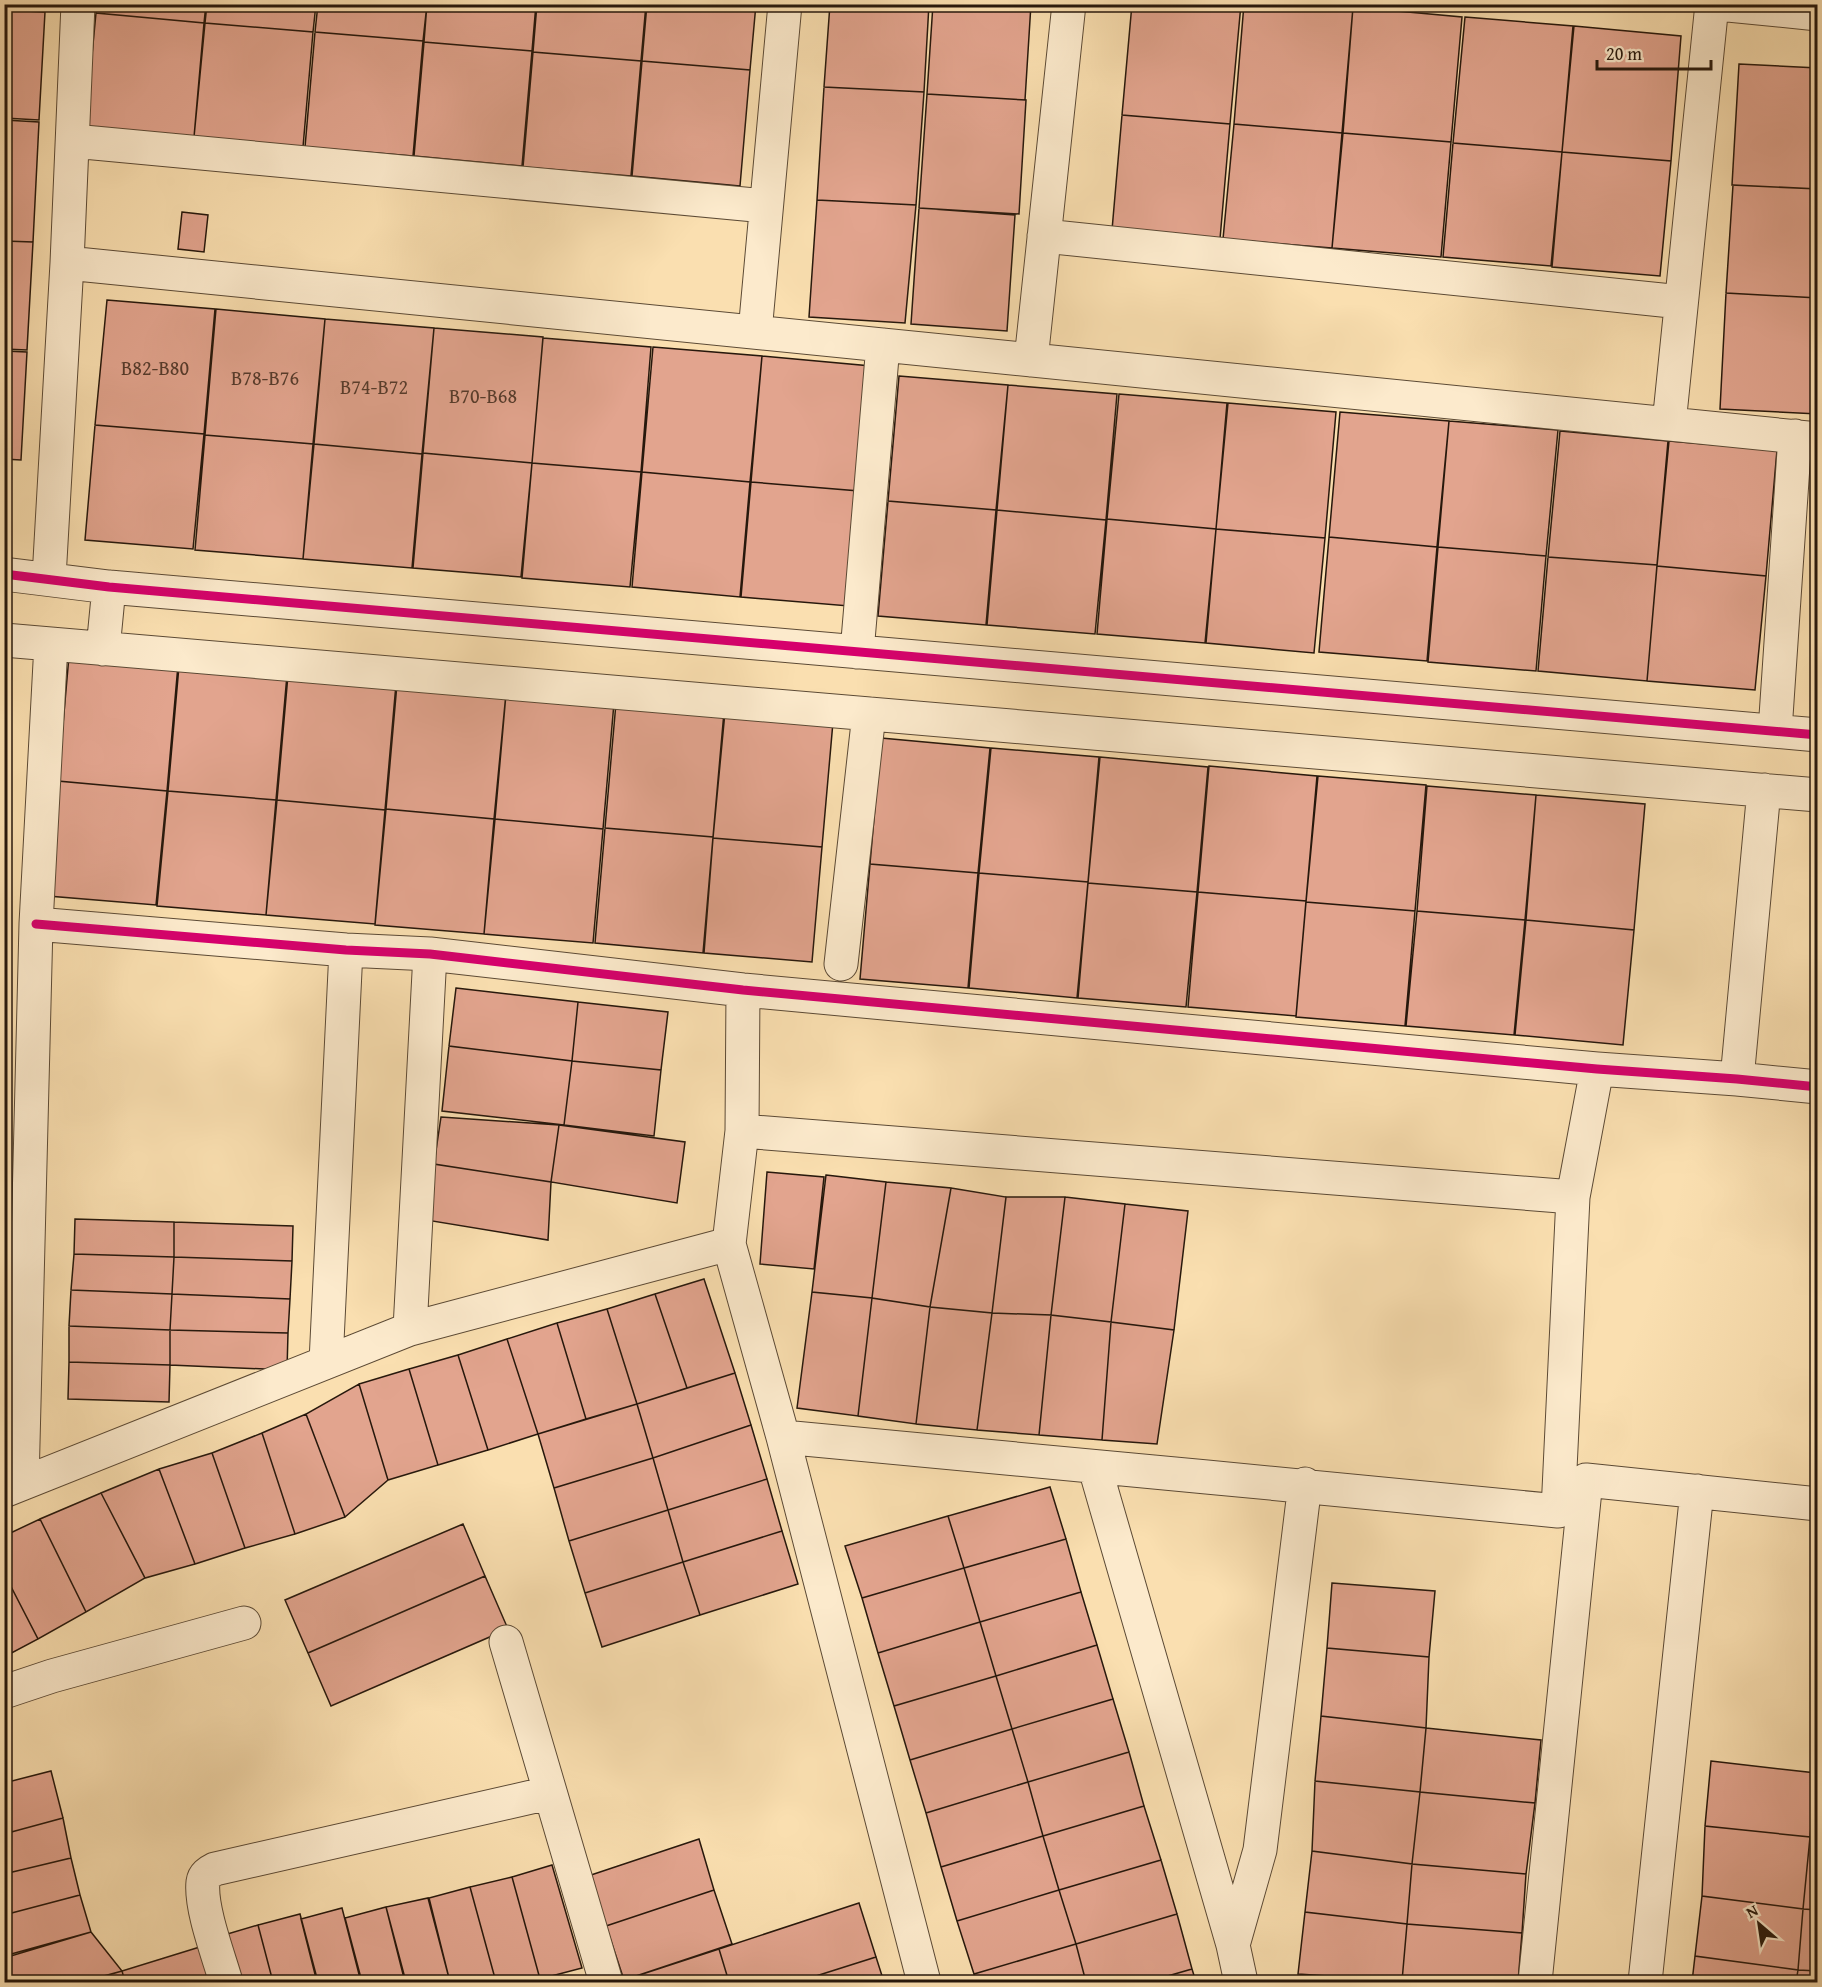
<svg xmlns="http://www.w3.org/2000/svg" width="1822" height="1987" font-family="'Gentium Book Plus',serif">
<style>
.building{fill:#e2a48e;stroke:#27180c;stroke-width:1.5}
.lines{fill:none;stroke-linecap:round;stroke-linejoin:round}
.minor-casing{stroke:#5c4a35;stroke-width:35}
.minor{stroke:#fceacc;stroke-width:33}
.cycleway-casing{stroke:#fceacc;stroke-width:13}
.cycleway{stroke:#d6006c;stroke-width:9}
.labels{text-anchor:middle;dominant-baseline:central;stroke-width:6;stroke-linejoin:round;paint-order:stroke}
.number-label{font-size:20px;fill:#563b2c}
</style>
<rect width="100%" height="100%" fill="#fadfb0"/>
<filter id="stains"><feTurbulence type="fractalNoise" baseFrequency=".00333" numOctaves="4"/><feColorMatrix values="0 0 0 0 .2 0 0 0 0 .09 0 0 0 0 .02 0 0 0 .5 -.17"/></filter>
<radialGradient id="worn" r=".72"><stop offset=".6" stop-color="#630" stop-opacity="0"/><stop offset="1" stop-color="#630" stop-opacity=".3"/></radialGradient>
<path class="building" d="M4,4H45V12L4,10Z
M96,4H206L204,23L96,13Z
M207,4H316L313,32L205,23Z
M318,4H427L423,41L315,32Z
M427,4H536L532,51L424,42Z
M537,4H646L641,61L533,52Z
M647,4H756L750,70L642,61Z
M830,4H929L924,92L824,87Z
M933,4H1031L1025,100L927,94Z
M1132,4H1241L1230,124L1122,115Z
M1244,4H1322L1353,7L1342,133L1234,124Z
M1353,7L1462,17L1451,142L1343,133Z
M4,10L45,12L39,120L4,118Z
M96,13L204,23L194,137L85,128Z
M1465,17L1573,26L1562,152L1453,143Z
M205,23L313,32L303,147L194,137Z
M1574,26L1681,36L1671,161L1562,152Z
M315,32L423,41L413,156L305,147Z
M424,42L532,51L522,166L414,156Z
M533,52L641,61L631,176L523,167Z
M642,61L750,70L740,186L632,176Z
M1739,64L1818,68V189L1732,185Z
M824,87L924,92L916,205L817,200Z
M927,94L1026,100L1019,214L919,208Z
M1122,115L1230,124L1220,239L1112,230Z
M4,120L39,122L33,242L4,241Z
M1234,124L1342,133L1332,248L1223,239Z
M1343,133L1451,142L1441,257L1332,248Z
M1453,143L1562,152L1551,266L1443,257Z
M1562,152L1671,161L1660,276L1552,267Z
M1733,185L1818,189V298L1726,293Z
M817,200L916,205L905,323L809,317Z
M919,208L1015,215L1007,331L911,324Z
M182,212L208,215L204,252L178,249Z
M4,241L33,242L27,350L4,349Z
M1726,293L1818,298V414L1720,409Z
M107,300L215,309L204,434L95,425Z
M216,309L325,319L313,444L205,435Z
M325,319L434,328L422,454L314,444Z
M434,328L543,337L532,463L423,453Z
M543,338L651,347L641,472L532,463Z
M653,347L762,356L750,482L642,472Z
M4,351L27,352L21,460L4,459Z
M762,356L871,366L859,491L751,482Z
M899,376L1008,385L996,510L888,501Z
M1008,385L1117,394L1106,520L997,510Z
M1119,394L1227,403L1216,529L1107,519Z
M1228,403L1336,412L1325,538L1216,529Z
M1340,412L1449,421L1437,547L1329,537Z
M1449,421L1558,430L1546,556L1438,547Z
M95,425L204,434L193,549L85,540Z
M1560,431L1668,441L1657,565L1548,557Z
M205,435L313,444L303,559L195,550Z
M1669,441L1777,450L1766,576L1657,566Z
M314,444L422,454L412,568L303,559Z
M423,453L532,463L521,577L413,568Z
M532,463L641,472L630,587L522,578Z
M642,472L750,482L740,597L632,587Z
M751,482L859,491L849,606L741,597Z
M888,501L996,510L986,625L878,616Z
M997,510L1106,520L1095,634L987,625Z
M1107,519L1216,529L1205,643L1097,634Z
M1216,529L1325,538L1314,653L1206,643Z
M1329,537L1437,547L1427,661L1319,652Z
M1438,547L1546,556L1536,671L1428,662Z
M1548,557L1657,565L1647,681L1538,671Z
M1657,566L1766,576L1755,690L1647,681Z
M69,656L178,665L167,791L58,781Z
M179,666L287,675L276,800L168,791Z
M288,675L396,684L385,810L277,800Z
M397,684L506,693L494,819L386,809Z
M506,694L614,703L603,829L495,819Z
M616,703L724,712L713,837L605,828Z
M725,712L833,722L822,847L713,838Z
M881,738L990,748L978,873L870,864Z
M991,748L1099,757L1088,882L979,873Z
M1100,757L1208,767L1197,892L1088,883Z
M1209,766L1317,776L1306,901L1198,892Z
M1318,776L1426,785L1415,911L1306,902Z
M58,781L167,791L156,905L48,896Z
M1427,786L1536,795L1525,920L1417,911Z
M168,791L276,800L266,915L157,906Z
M1536,795L1645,804L1634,930L1526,920Z
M277,800L385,810L375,924L266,915Z
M386,809L494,819L484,934L375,925Z
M495,819L603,829L593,943L484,934Z
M605,828L713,837L703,953L595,943Z
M713,838L822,847L812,962L704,953Z
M870,864L978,873L968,988L860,979Z
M979,873L1088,882L1077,998L969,988Z
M1088,883L1197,892L1186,1007L1078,998Z
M1198,892L1306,901L1296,1016L1188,1007Z
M1306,902L1415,911L1405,1026L1296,1017Z
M1417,911L1525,920L1514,1035L1406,1026Z
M1526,920L1634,930L1623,1045L1515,1035Z
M456,988L578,1002L572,1061L449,1046Z
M578,1002L668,1012L661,1070L572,1061Z
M449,1046L572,1061L564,1125L442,1111Z
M572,1061L661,1070L654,1136L564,1125Z
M441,1117L559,1125L551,1182L434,1164Z
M559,1125L685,1142L677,1203L551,1182Z
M434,1164L551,1182L548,1240L426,1220Z
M767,1172L824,1177L814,1269L760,1264Z
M826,1175L886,1182L872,1298L812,1292Z
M886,1182L951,1188L930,1307L872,1298Z
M951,1188L1006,1197L992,1313L930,1307Z
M1006,1197H1065L1051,1315L992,1313Z
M1065,1197L1125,1204L1111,1322L1051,1315Z
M1125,1204L1188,1211L1174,1330L1111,1322Z
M75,1219L174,1222V1257L74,1254Z
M174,1222L293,1226L292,1261L174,1257Z
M74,1254L174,1257L172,1294L71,1290Z
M174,1257L292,1261L290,1299L172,1294Z
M704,1279L735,1373L687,1388L655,1294Z
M71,1290L172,1294L170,1330L69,1326Z
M812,1292L872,1298L858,1416L797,1408Z
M172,1294L290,1299L288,1333L170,1330Z
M655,1294L687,1388L637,1404L607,1309Z
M872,1298L930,1307L916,1424L858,1416Z
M930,1307L992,1313L977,1430L916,1424Z
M607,1309L637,1404L586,1419L557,1323Z
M992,1313L1051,1315L1039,1435L977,1430Z
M1051,1315L1111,1322L1102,1440L1039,1435Z
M1111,1322L1174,1330L1157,1444L1102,1440Z
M557,1323L586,1419L538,1434L507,1339Z
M69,1326L170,1330V1365L69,1362Z
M170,1330L288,1333L287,1370L170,1365Z
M507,1339L538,1434L488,1450L458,1355Z
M458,1355L488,1450L438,1465L409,1369Z
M69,1362L170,1365L169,1402L68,1399Z
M409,1369L438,1465L388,1480L359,1384Z
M735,1373L751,1425L653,1458L637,1404Z
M359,1384L388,1480L345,1517L306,1414Z
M637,1404L653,1458L554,1488L538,1434Z
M306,1414L345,1517L295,1534L262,1433Z
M751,1425L767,1479L668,1510L653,1458Z
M262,1433L295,1534L245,1548L212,1453Z
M212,1453L245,1548L195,1564L159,1469Z
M653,1458L668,1510L569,1541L554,1488Z
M159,1469L195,1564L145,1578L101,1493Z
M767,1479L782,1531L683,1562L668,1510Z
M1050,1487L1066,1539L964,1568L948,1516Z
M101,1493L145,1578L86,1612L40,1519Z
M668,1510L683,1562L585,1593L569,1541Z
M948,1516L964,1568L862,1598L845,1546Z
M40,1519L86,1612L38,1639L4,1573V1536Z
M463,1524L485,1576L308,1653L285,1600Z
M782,1531L798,1584L700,1615L683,1562Z
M1066,1539L1081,1592L980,1622L964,1568Z
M683,1562L700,1615L602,1647L585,1593Z
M964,1568L980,1622L878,1653L862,1598Z
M4,1573L38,1639L4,1657Z
M485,1576L508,1629L331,1706L308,1653Z
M1332,1583L1435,1591L1429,1657L1327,1648Z
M1081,1592L1097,1645L996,1676L980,1622Z
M980,1622L996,1676L894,1706L878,1653Z
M1097,1645L1113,1699L1012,1729L996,1676Z
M1327,1648L1429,1657L1426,1728L1321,1716Z
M996,1676L1012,1729L910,1760L894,1706Z
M1113,1699L1129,1752L1028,1782L1012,1729Z
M1321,1716L1426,1728L1420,1792L1315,1781Z
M1426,1728L1541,1740L1535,1803L1420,1792Z
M1012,1729L1028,1782L926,1813L910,1760Z
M1129,1752L1144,1806L1043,1836L1028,1782Z
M1711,1761L1816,1773L1810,1837L1705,1826Z
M51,1771L63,1818L4,1834V1783Z
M1816,1773L1818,1774V1838L1810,1837Z
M1315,1781L1420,1792L1412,1864L1312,1851Z
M1028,1782L1043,1836L941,1867L926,1813Z
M1420,1792L1535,1803L1526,1874L1412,1864Z
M1144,1806L1161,1860L1059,1890L1043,1836Z
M63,1818L71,1858L4,1874V1834Z
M1705,1826L1810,1837L1803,1909L1702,1896Z
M1043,1836L1059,1890L957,1921L941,1867Z
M1810,1837L1818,1838V1910L1803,1909Z
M699,1839L714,1890L606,1926L591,1875Z
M1312,1851L1412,1864L1407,1924L1305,1912Z
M71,1858L80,1895L4,1915V1874Z
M1161,1860L1177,1914L1076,1944L1059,1890Z
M1412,1864L1526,1874L1522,1933L1407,1924Z
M552,1865L582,1968L540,1979L512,1877Z
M512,1877L540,1979L528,1982H496L470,1887Z
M470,1887L496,1982H450L429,1898Z
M714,1890L732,1944L624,1980L606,1926Z
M1059,1890L1076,1944L974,1974L957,1921Z
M80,1895L91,1932L4,1956V1915Z
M1702,1896L1803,1909L1798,1970L1695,1956Z
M428,1898L450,1982H406L386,1907Z
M859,1903L876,1957L797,1982H729L719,1949Z
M386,1907L405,1982H362L345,1918Z
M342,1908L361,1982H317L301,1919Z
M1803,1909L1818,1910V1971L1798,1970Z
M1305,1912L1407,1924L1402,1981L1298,1974Z
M300,1914L318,1982H273L258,1925Z
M1177,1914L1192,1969L1147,1982H1086L1076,1944Z
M1407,1924L1522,1933L1518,1982L1402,1981Z
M258,1925L273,1982H237L224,1935Z
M91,1932L122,1971L82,1982H5L4,1958Z
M1076,1944L1086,1982H976L974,1974Z
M203,1946L212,1982H125L122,1971Z
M719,1949L729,1982H618Z
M1695,1956L1798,1970L1796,1982H1692Z
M876,1957L884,1982H797Z
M1192,1969L1196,1982H1147Z
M1798,1970L1818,1971V1982H1796Z
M122,1971L125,1982H84Z"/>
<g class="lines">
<g class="minor-casing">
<path id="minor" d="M1718,4L1818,14
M73,141L766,206
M1044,236L1681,302
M67,263L1818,439
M755,332L785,4
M1031,360L1069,4
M1669,424L1712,4
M4,574L109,587L1818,735
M49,578L67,263L78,4
M4,640L1818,795
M103,649L109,587
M857,652L883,345
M1775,731L1795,436
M36,924L346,950L430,954L743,990L1597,1069L1737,1079L1818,1087
M841,964L869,714
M743,990L742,1131L729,1244L783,1437L924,1982
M1737,1079L1764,790
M742,1131L1573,1197
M410,1329L430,954
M326,1362L346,950
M783,1437C1041,1463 1300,1484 1558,1511L1586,1480L1818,1504
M1095,1468L1233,1945L1241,1982
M22,1483L36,924L51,644
M4,1491L410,1329L729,1244
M1558,1511L1573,1197L1597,1069
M506,1642L606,1982
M4,1692L52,1676L244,1623
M1233,1945L1260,1850L1305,1484
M226,1982C219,1957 200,1908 203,1882C204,1875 209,1872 215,1869L549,1793
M1535,1982L1586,1480
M1645,1982L1697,1491"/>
</g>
<use href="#minor" class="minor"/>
<g class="cycleway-casing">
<path id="cycleway" d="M4,574L109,587L1818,735
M36,924L346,950L430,954L743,990L1597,1069L1737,1079L1818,1087"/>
</g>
<use href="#cycleway" class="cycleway"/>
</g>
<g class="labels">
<g class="number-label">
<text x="155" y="367">B82-B80</text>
<text x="265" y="377">B78-B76</text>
<text x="374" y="386">B74-B72</text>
<text x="483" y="395">B70-B68</text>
</g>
</g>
<rect width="1822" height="1987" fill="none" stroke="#fadfb0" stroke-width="24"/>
<rect x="6" y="6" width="1810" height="1975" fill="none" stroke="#27180c" stroke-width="3"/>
<rect x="12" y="12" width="1798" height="1963" fill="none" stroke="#27180c" stroke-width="1.5"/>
<g transform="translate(1759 1924) rotate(331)" stroke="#fceacc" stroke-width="4.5" paint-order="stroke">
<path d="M0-4.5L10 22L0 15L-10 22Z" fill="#27180c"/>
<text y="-9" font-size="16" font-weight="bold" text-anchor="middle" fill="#27180c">N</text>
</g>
<path d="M1597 60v9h114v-9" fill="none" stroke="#27180c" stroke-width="3"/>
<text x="1606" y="60" font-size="18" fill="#27180c" stroke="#fceacc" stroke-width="4.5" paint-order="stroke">20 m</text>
<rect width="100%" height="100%" filter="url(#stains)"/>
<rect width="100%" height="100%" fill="url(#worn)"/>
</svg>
